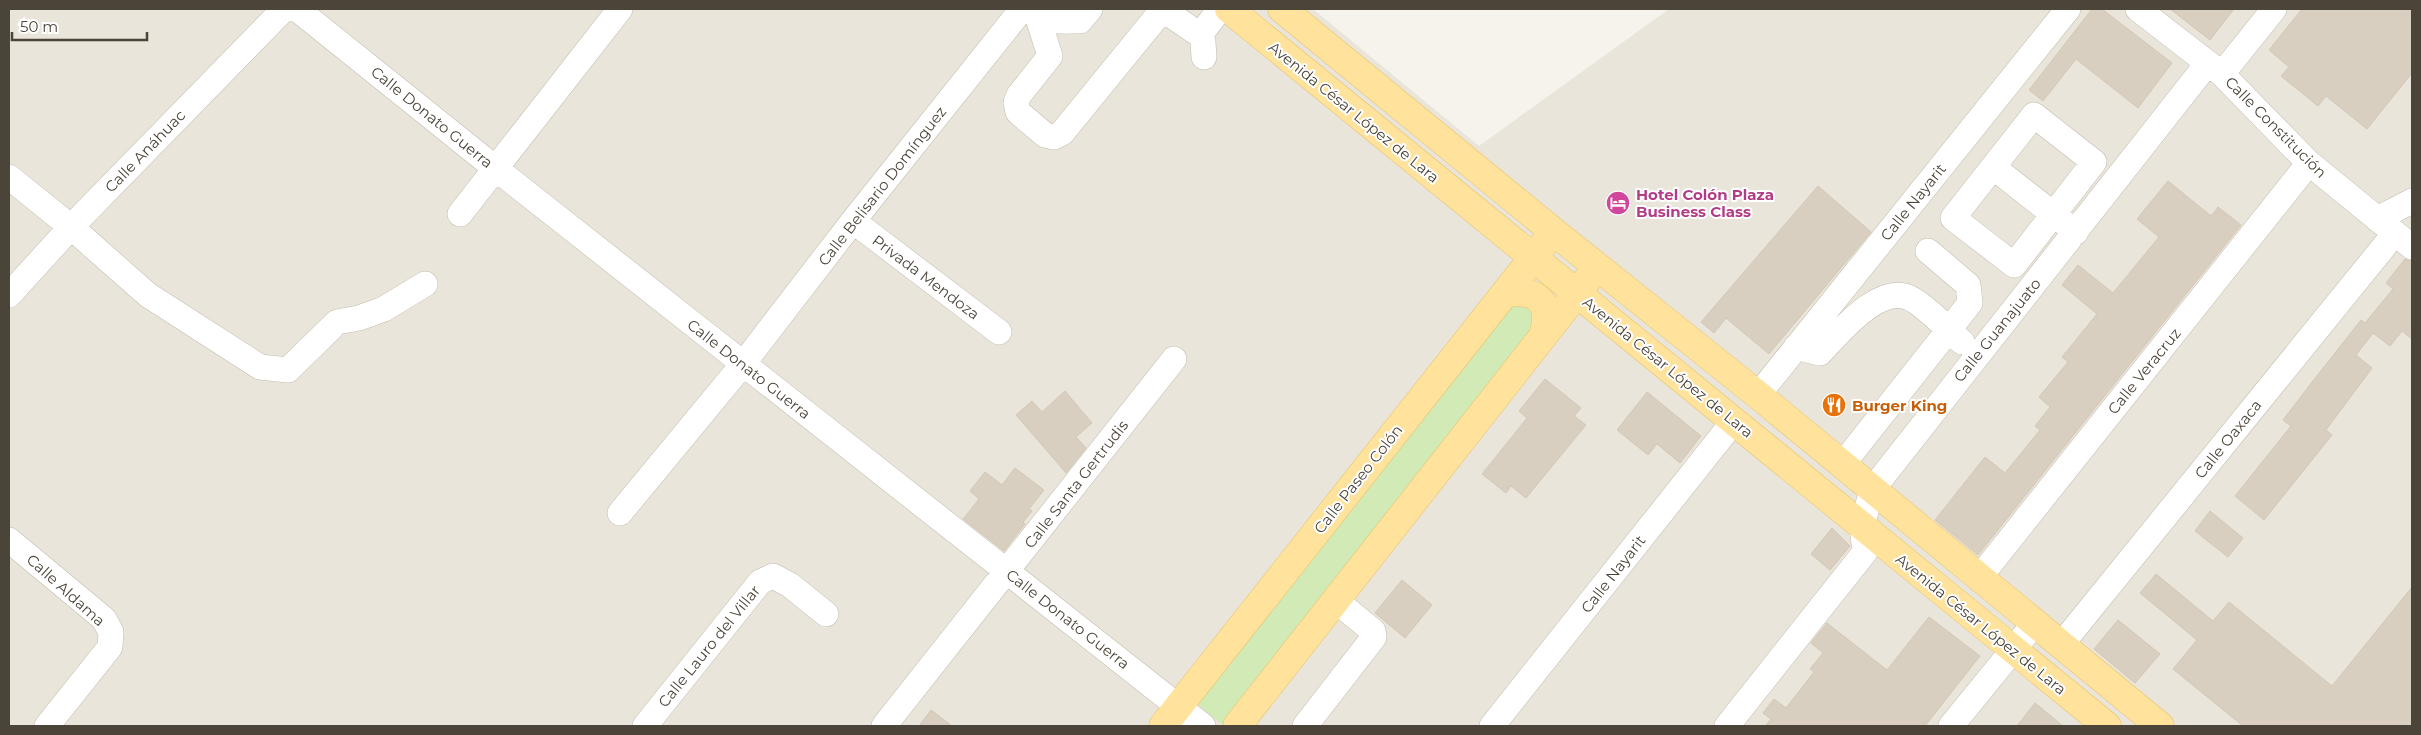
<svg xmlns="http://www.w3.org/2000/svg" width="2421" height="735" font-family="Montserrat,sans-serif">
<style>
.residential{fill:#eae5da}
.green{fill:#d2eab5}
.building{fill:#d8cfc1;stroke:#d3c7b4}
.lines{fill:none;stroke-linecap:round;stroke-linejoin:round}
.minor-casing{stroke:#c2bbae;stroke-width:26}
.major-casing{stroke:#e6c16a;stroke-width:29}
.minor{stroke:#fff;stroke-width:25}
.major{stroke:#ffe39c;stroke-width:28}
.labels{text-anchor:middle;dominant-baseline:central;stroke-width:4;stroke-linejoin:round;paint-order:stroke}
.street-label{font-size:15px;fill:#4b4439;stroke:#fff}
.hotel-label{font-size:15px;font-weight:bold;fill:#b23c85;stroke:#fff;text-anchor:start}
.food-label{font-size:15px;font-weight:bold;fill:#c56008;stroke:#fff;text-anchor:start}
</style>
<rect width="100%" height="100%" fill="#f6f3ec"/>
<path class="residential" d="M9,9H1313L1479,146L1669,9H2412V726H9Z"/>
<path class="green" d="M1521,299L1541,314L1529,347L1224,726L1190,698L1493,316Z"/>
<path class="building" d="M2092,9H2102L2172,63L2138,108L2076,59L2043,101L2029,90Z
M2170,9H2234L2210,40Z
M2302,9H2412V73L2367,129L2326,96L2318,106L2281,76L2289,67L2269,50Z
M2168,181L2211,216L2218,207L2241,225L1978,555L1935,520L1985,457L2005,473L2040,430L2035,426L2050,407L2039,397L2068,362L2062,357L2097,314L2062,285L2078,265L2113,293L2159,237L2137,219Z
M1818,186L1871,232L1769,354L1726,318L1714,333L1701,322Z
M2405,259L2412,261V339L2402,331L2390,346L2373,333L2356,355L2372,368L2326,430L2332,435L2264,520L2235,496L2291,426L2283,420L2309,386L2361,320L2365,323L2393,289L2386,283Z
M1545,379L1581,408L1574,416L1586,425L1526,498L1511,486L1506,493L1482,474L1527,418L1519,411Z
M1065,391L1092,423L1076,437L1086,448L1066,473L1016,415L1032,401L1042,412Z
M1647,392L1701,436L1680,463L1657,444L1648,455L1617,430Z
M1015,468L1044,490L1029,509L1032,511L1023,522L1025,524L1004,551L963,519L979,499L970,491L985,472L1002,485Z
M2210,511L2243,538L2228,557L2195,531Z
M1832,528L1850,546L1830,570L1811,554Z
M2156,574L2213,621L2229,602L2332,686L2412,587V726H2243L2173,669L2197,640L2140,593Z
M1402,580L1432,605L1405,638L1375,613Z
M1929,617L1980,656L1925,726H1765L1771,719L1763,713L1774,699L1786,708L1814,672L1810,669L1823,653L1811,643L1827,623L1887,670Z
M2118,620L2160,654L2135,683L2094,649Z
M2035,703L2063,726H2017Z
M931,710L952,726H919Z"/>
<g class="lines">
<g class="minor-casing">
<path id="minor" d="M297,9L495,168L1203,726
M1028,9C1044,24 1060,21 1080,21L1090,9
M1162,9L1200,35L1203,42L1204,57
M2138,9L2222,74L2309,163L2412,247
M1038,18L1050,56L1019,95L1016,102L1018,112L1045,135L1054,137L1062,133L1163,9
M1200,35L1220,9
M2222,74L2274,9
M1993,167L2034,115L2094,162L2014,265L1953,218L1993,167L2076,232
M9,177L71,227L148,295L260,367L288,370L337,322L359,318L384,309L425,284
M460,214L620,9
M2377,219L2412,201
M853,221L999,332
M9,295L71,227L284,9
M1796,347L1820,353C1840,332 1883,278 1915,301C1932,312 1947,329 1962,342
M1758,395L2068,9
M1842,465L1970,303L1968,285L1928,251
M620,513L743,364L853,221L1022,9
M9,540L104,619L111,632L110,647L47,726
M1979,578L2309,163
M2061,645L2395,233
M645,726L760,582L773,576L790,585L826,614
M884,726L1174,359
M1305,726L1374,637L1373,631L1335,600
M1492,726L1734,421
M1727,726L1865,552L1862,526L1872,490L2207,64
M1951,726L2035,623"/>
</g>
<g class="major-casing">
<path id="major" d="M1229,9L2107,726
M1282,9L1554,232L1758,395L2160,726
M1505,293C1539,289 1552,302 1543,336
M1163,726L1543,245
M1237,726L1588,279"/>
</g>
<use href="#minor" class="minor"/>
<use href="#major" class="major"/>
</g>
<defs>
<g id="hotel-disc" transform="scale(1.25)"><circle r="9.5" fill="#d1479c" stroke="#fff"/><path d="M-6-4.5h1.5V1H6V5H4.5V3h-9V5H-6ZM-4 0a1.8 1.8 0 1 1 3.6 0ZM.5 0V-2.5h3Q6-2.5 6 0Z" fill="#fff"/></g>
<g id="restaurant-disc" transform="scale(1.25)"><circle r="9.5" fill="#e8710a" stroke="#fff"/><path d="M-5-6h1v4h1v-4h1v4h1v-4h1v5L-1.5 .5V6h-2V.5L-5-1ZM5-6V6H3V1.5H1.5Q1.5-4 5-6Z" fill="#fff"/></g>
</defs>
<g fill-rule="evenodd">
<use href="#hotel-disc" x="1618" y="203"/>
<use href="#restaurant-disc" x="1834" y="405"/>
</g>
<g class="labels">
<g class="street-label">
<text transform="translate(1354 112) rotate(39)">Avenida César López de Lara</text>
<text transform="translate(432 117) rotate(39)">Calle Donato Guerra</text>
<text transform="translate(2276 127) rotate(45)">Calle Constitución</text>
<text transform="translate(145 151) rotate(-46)">Calle Anáhuac</text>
<text transform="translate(882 186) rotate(-52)">Calle Belisario Domínguez</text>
<text transform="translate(1913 202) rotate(-51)">Calle Nayarit</text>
<text transform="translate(926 277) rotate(37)">Privada Mendoza</text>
<text transform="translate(1997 330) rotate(-51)">Calle Guanajuato</text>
<text transform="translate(1668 367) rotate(39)">Avenida César López de Lara</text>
<text transform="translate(749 369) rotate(38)">Calle Donato Guerra</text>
<text transform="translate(2144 371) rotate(-51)">Calle Veracruz</text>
<text transform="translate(2228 439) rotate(-51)">Calle Oaxaca</text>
<text transform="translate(1358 479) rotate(-52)">Calle Paseo Colón</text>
<text transform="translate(1076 484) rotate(-52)">Calle Santa Gertrudis</text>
<text transform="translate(1613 574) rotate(-52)">Calle Nayarit</text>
<text transform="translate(66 590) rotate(42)">Calle Aldama</text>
<text transform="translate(1068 619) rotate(38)">Calle Donato Guerra</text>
<text transform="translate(1981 624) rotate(39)">Avenida César López de Lara</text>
<text transform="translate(709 646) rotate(-51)">Calle Lauro del Villar</text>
</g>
<g class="hotel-label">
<text x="1636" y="194">Hotel Colón Plaza<tspan x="1636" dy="17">Business Class</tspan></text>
</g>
<g class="food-label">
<text x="1852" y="405">Burger King</text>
</g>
</g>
<rect width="2421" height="735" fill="none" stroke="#4b4439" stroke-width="20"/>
<path d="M12 32v8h135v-8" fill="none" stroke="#4b4439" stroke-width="2.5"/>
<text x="20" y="32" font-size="15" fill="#4b4439" stroke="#ffffff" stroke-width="4" paint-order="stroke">50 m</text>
</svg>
